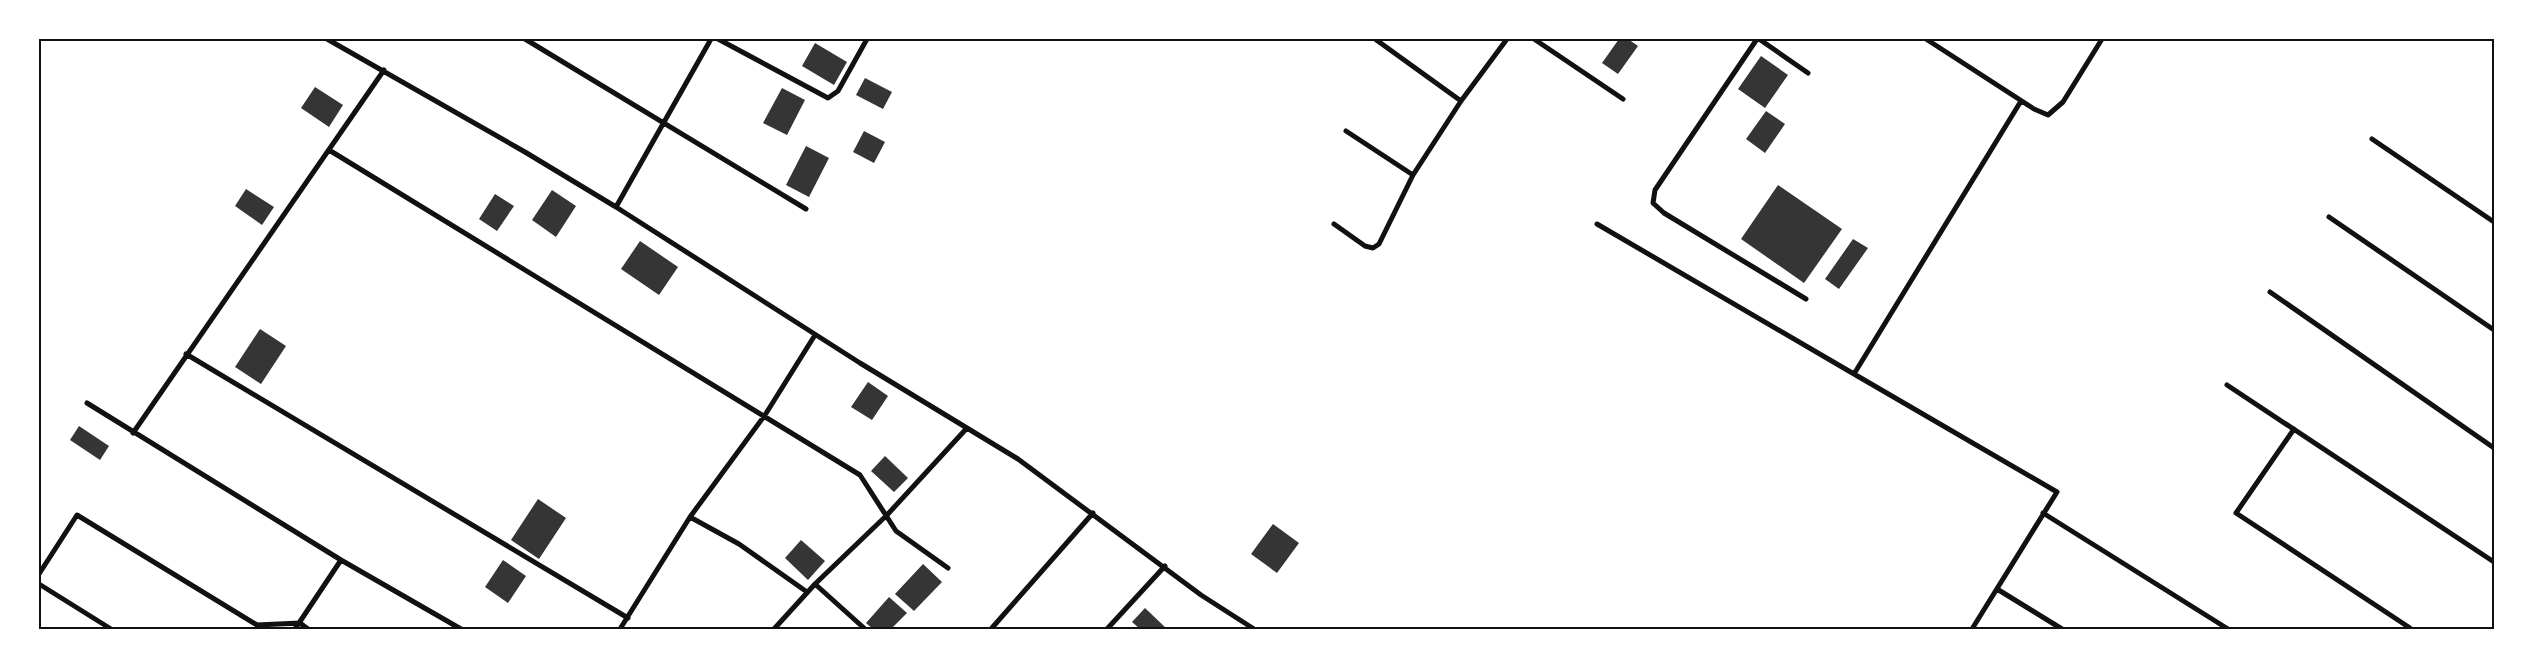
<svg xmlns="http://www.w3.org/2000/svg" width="2533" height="668" font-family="'Archivo Narrow',sans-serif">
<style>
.building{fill:#353535}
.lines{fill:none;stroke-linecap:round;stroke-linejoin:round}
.minor{stroke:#111;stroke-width:5}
.neatline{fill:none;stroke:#111;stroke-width:2}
</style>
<rect width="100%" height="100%" fill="#fff"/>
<path class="building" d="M1619,39H1628L1638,46L1618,74L1602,63Z
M815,43L847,62L834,85L802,66Z
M1761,56L1788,75L1765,108L1738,89Z
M865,78L892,92L883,109L856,95Z
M315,87L343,105L329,127L301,108Z
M782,88L805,100L787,135L763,123Z
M1766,111L1785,124L1765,153L1746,139Z
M864,131L885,142L874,163L853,152Z
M806,146L829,158L809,197L786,185Z
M1778,185L1842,229L1804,283L1741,239Z
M246,189L274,207L262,225L235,206Z
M552,190L576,206L556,237L532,220Z
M495,194L514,206L497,231L479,219Z
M1853,239L1868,248L1839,289L1825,279Z
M640,241L678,267L659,295L621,269Z
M260,329L286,346L261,384L235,367Z
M868,382L888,396L872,420L851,407Z
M79,426L109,446L100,460L70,440Z
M885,456L908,478L894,492L871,471Z
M538,499L566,518L539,559L511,540Z
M1273,524L1299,543L1277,573L1251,554Z
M801,540L825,561L808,580L785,558Z
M503,560L526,576L508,603L485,587Z
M923,564L942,582L914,611L895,594Z
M889,597L907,613L891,629H873L866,623Z
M1145,608L1167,629H1140L1132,622Z"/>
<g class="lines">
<path class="minor" d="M327,39L525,152L616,207L860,363L1018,459L1201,595L1254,629
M525,39L806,209
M718,39L828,98L838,91L867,39
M1375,39L1461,101
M1534,39L1623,99
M1757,39L1655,190L1653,203L1664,213L1806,299
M1759,39L1808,73
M1926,39L2034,109L2048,115L2063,102L2102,39
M1346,131L1413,175
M2372,139L2494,222
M329,150L860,475L896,531L948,568
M616,207L711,39
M2329,217L2494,330
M1334,224L1365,246L1373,248L1379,244L1413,175L1461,101L1507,39
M1597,224L1854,374L2021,101
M2270,292L2494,448
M186,354L628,618
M1854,374L2057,492L1972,629
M2227,385L2494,562
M87,403L341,560L461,629
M2294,429L2236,513L2410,628
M133,433L384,70
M2043,513L2228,629
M690,517L739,544L807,592
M39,574L77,515L257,625L300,623L308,629
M39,584L111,629
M815,584L865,629
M1997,589L2062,629
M295,629L341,560
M620,629L690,517L765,415L815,335
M774,629L815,584L887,515L967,428
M991,629L1093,513
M1107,629L1165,566"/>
</g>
<rect width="2533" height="668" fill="none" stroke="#ffffff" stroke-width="80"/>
<rect x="40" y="40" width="2453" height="588" class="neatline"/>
</svg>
